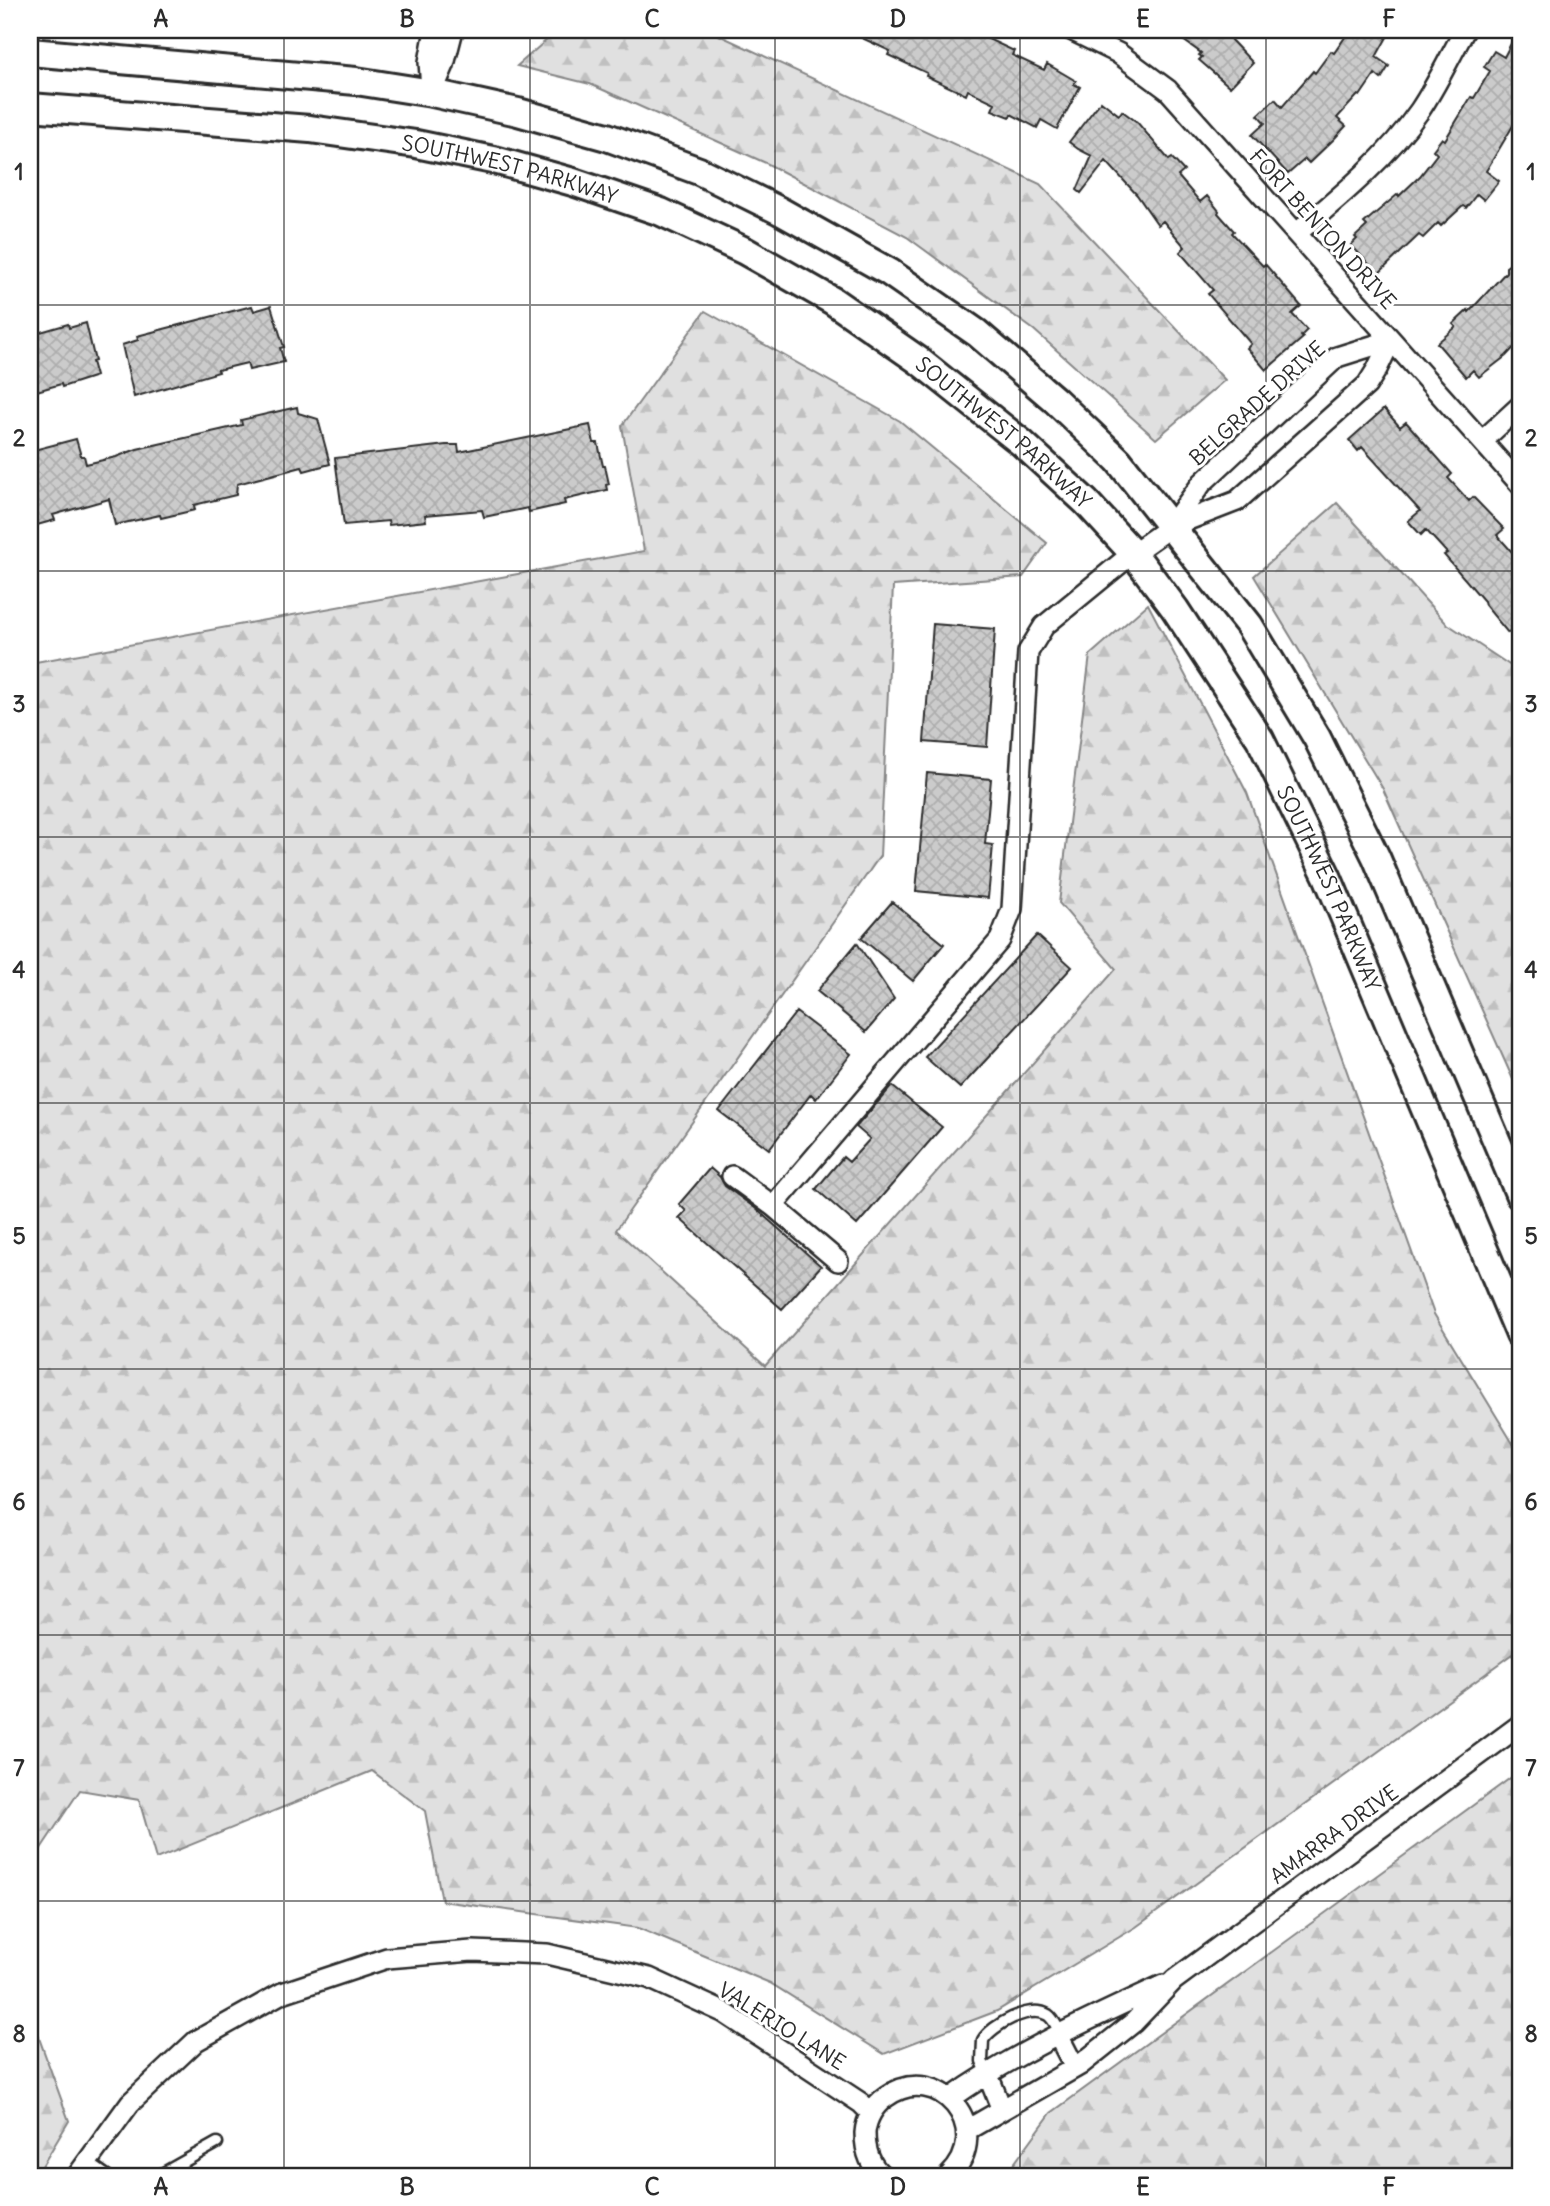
<svg xmlns="http://www.w3.org/2000/svg" width="1550" height="2206" font-family="Delius,sans-serif">
<style>
.forest{fill:url(#forest-firs);stroke:#868686;stroke-width:2}
.building{fill:url(#building-cross-hatch);stroke:#2b2b2b;stroke-width:2}
.lines{fill:none;stroke-linecap:round;stroke-linejoin:round}
.lane-casing{stroke:#2b2b2b;stroke-width:15}
.street-casing{stroke:#2b2b2b;stroke-width:24}
.secondary-casing{stroke:#2b2b2b;stroke-width:32}
.lane{stroke:#fff;stroke-width:10}
.street{stroke:#fff;stroke-width:19}
.secondary{stroke:#fff;stroke-width:26}
.grid{fill:none;stroke:#2b2b2b;stroke-width:2;stroke-opacity:0.55}
.labels{text-anchor:middle;dominant-baseline:central;stroke-width:6;stroke-linejoin:round;paint-order:stroke}
.street-label{font-size:21px;fill:#2b2b2b;stroke:#fff}
.neatline{fill:none;stroke:#2b2b2b;stroke-width:2.5}
.grid-label{font-size:23px;text-anchor:middle;font-weight:bold;fill:#2b2b2b}
</style>
<defs>
<pattern id="forest-firs" width="22" height="20" patternUnits="userSpaceOnUse" patternTransform="scale(1.75)"><rect width="22" height="20" fill="#e0e0e0"/><path d="M5 1l3.5 6h-7zM16 11l3.5 6h-7z" fill="#c0c0c0"/></pattern>
<pattern id="building-cross-hatch" width="8" height="8" patternUnits="userSpaceOnUse" patternTransform="scale(1.75)"><rect width="8" height="8" fill="#cbcbcb"/><path d="M0 0l8 8M0 8l8-8" fill="none" stroke="#aeaeae"/></pattern>
</defs>
<rect width="100%" height="100%" fill="#fff"/>
<filter id="ink" filterUnits="userSpaceOnUse"><feTurbulence type="fractalNoise" baseFrequency=".0143" numOctaves="2"/><feDisplacementMap in="SourceGraphic" scale="14" xChannelSelector="R" yChannelSelector="G"/><feConvolveMatrix kernelMatrix="1 2 1 2 8 2 1 2 1" color-interpolation-filters="sRGB"/></filter>
<g filter="url(#ink)">
<path class="forest" d="M558,30H708L1040,184L1225,380L1156,439L1034,330L907,237L768,164L590,84L517,66Z
M705,311L900,421L1047,543L1023,577L893,586L880,856L616,1230L765,1366L1116,969L1059,903L1090,655L1148,604L1247,793L1434,1314L1520,1455V1649L1136,1927L997,2011L884,2054L770,1983L638,1928L442,1901L425,1811L372,1771L156,1859L139,1800L80,1790L30,1865V663L644,551L622,426Z
M1337,503L1446,623L1520,672V1095L1383,789L1254,576Z
M1520,1771V2176H1005L1051,2113Z
M30,2013L69,2121L36,2176H30Z"/>
<path class="building" d="M845,30H969L1014,51L1012,55L1044,70L1047,64L1076,81L1074,84L1080,87L1057,129L1041,120L1037,128L1011,114L1010,117L992,110L995,103L968,90L966,95L926,76L927,73L888,55L890,51Z
M1169,30H1220L1224,34H1231V40L1253,63L1230,87L1199,60L1202,57L1199,55L1201,53Z
M1350,30H1391L1376,57L1389,66L1381,79L1375,74L1360,96L1358,95L1337,118L1346,126L1334,139L1309,163L1305,159L1288,174L1252,135L1265,123L1258,115L1275,99L1282,107L1313,71L1315,73L1331,51L1334,53Z
M1518,30H1520V114L1486,171L1499,181L1484,200L1477,194L1466,208L1463,206L1441,226L1438,223L1423,238L1419,235L1378,274L1351,245L1357,239L1355,237L1367,226L1364,223L1398,194L1399,196L1420,176L1437,154L1433,150L1442,138L1445,140L1471,97L1474,98L1490,71L1484,67L1494,51L1504,57Z
M1101,101L1119,115L1122,111L1137,122L1169,160L1172,158L1184,171L1178,176L1200,202L1207,196L1219,211L1218,213L1234,231L1232,233L1263,266L1265,264L1301,306L1292,314L1307,330L1301,336L1303,338L1266,370L1247,348L1251,344L1208,294L1213,290L1180,252L1185,247L1163,221L1158,225L1137,195L1106,161L1081,193L1077,190L1092,156L1078,149L1069,142Z
M1520,257V341L1506,356L1479,377L1473,370L1466,377L1437,343L1456,327L1453,324L1468,310L1469,312L1506,272V267Z
M252,306L254,311L271,306L284,347L280,348L284,362L249,370L247,363L218,370L219,372L134,397L122,345L138,340L137,336Z
M86,323L95,361L92,362L96,376L62,387L61,384L30,393V335L68,324L69,328Z
M297,407L298,413L318,419L330,464L304,471L302,467L237,484L236,495L194,505L195,510L161,518L160,515L115,525L109,499L53,515L55,520L30,527V451L76,439L81,456H84L86,464L116,457L137,449L242,425L241,420Z
M1384,409L1400,427L1406,422L1452,474L1448,478L1469,501L1473,497L1504,529L1497,535L1520,561V619L1508,633L1485,605L1484,601L1444,555L1447,553L1426,530L1421,535L1408,521L1420,511L1362,447L1358,451L1349,440Z
M590,425L594,443H598L603,466H605L609,484L606,485L607,490L564,500L565,504L529,512L528,508L484,517L482,510L425,515L426,521L389,525L388,521L344,525L335,458L446,445H458L459,452Z
M933,624L995,629L987,747L924,742Z
M927,773L991,779L985,844L993,845L988,898L916,891Z
M892,902L944,944L913,981L861,938Z
M1037,935L1072,967L960,1088L925,1057Z
M857,943L894,999L866,1032L817,991Z
M796,1012L851,1054L816,1099L811,1094L769,1149L719,1111Z
M892,1086L942,1127L857,1225L816,1189L843,1157L849,1162L870,1139L856,1127Z
M710,1168L720,1177L725,1186L755,1208L821,1266L782,1309L679,1218L686,1211L679,1204Z"/>
<g class="lines">
<g class="lane-casing">
<path id="lane" d="M988,2075L982,2061L983,2040C992,2025 1030,2004 1048,2015C1054,2019 1057,2028 1061,2034
M87,2162L107,2176
M158,2176L217,2143"/>
</g>
<g class="street-casing">
<path id="street" d="M1071,30L1118,53L1168,90L1520,484
M431,88L429,62L435,30
M432,93L444,65L453,30
M1297,233C1341,196 1386,159 1420,110C1437,85 1450,56 1465,30
M1482,441L1520,406
M1170,527L1202,483L1337,357L1391,340
M732,1176L773,1206
M838,1261L773,1206L1000,940L1012,909L1028,652L1044,626L1133,553L1170,527L1237,501L1367,385L1377,369L1391,340
M1058,2035L1075,2068
M988,2075L1002,2110
M950,2099C1014,2053 1092,2018 1163,1985
M967,2130L1080,2065L1134,2022L1174,1980L1520,1725
M77,2176L130,2103L196,2041L282,1993L387,1958L472,1951L547,1954L649,1978L723,2012L861,2103L871,2113
M883,2176C870,2166 865,2150 865,2133C866,2119 874,2105 886,2097C938,2059 997,2130 949,2176"/>
</g>
<g class="secondary-casing">
<g id="secondary">
<path d="M30,52L356,81L432,93L518,112L607,137L699,171L780,211L889,272L977,333L1055,400L1118,460L1249,625L1317,738L1376,857L1520,1196"/>
<path id="s1" d="M30,107L310,129L416,144L498,161L573,182L661,212L745,251L833,301L918,360L1022,443L1086,502L1133,553L1175,609L1260,739L1327,876L1520,1335"/>
</g>
</g>
<use href="#lane" class="lane"/>
<use href="#street" class="street"/>
<use href="#secondary" class="secondary"/>
</g>
</g>
<path class="grid" d="M284,30V2176M530,30V2176M775,30V2176M1020,30V2176M1266,30V2176M30,305H1520M30,571H1520M30,837H1520M30,1103H1520M30,1369H1520M30,1635H1520M30,1901H1520"/>
<g class="labels">
<g class="street-label">
<text stroke="none"><textPath href="#s1" startOffset="485">SOUTHWEST PARKWAY</textPath></text>
<text transform="translate(1323 229) rotate(48)">FORT BENTON DRIVE</text>
<text transform="translate(1257 403) rotate(-42)">BELGRADE DRIVE</text>
<text stroke="none"><textPath href="#s1" startOffset="1052">SOUTHWEST PARKWAY</textPath></text>
<text stroke="none"><textPath href="#s1" startOffset="1619">SOUTHWEST PARKWAY</textPath></text>
<text transform="translate(1334 1834) rotate(-36)">AMARRA DRIVE</text>
<text transform="translate(782 2026) rotate(32)">VALERIO LANE</text>
</g>
</g>
<rect width="1550" height="2206" fill="none" stroke="#fff" stroke-width="77"/>
<rect x="38" y="38" width="1474" height="2130" class="neatline"/>
<g class="grid-label">
<text x="161" y="27">A</text>
<text x="407" y="27">B</text>
<text x="652" y="27">C</text>
<text x="898" y="27">D</text>
<text x="1143" y="27">E</text>
<text x="1389" y="27">F</text>
<text x="19" y="180">1</text>
<text x="1531" y="180">1</text>
<text x="19" y="446">2</text>
<text x="1531" y="446">2</text>
<text x="19" y="712">3</text>
<text x="1531" y="712">3</text>
<text x="19" y="978">4</text>
<text x="1531" y="978">4</text>
<text x="19" y="1244">5</text>
<text x="1531" y="1244">5</text>
<text x="19" y="1510">6</text>
<text x="1531" y="1510">6</text>
<text x="19" y="1776">7</text>
<text x="1531" y="1776">7</text>
<text x="19" y="2042">8</text>
<text x="1531" y="2042">8</text>
<text x="161" y="2195">A</text>
<text x="407" y="2195">B</text>
<text x="652" y="2195">C</text>
<text x="898" y="2195">D</text>
<text x="1143" y="2195">E</text>
<text x="1389" y="2195">F</text>
</g>
</svg>
